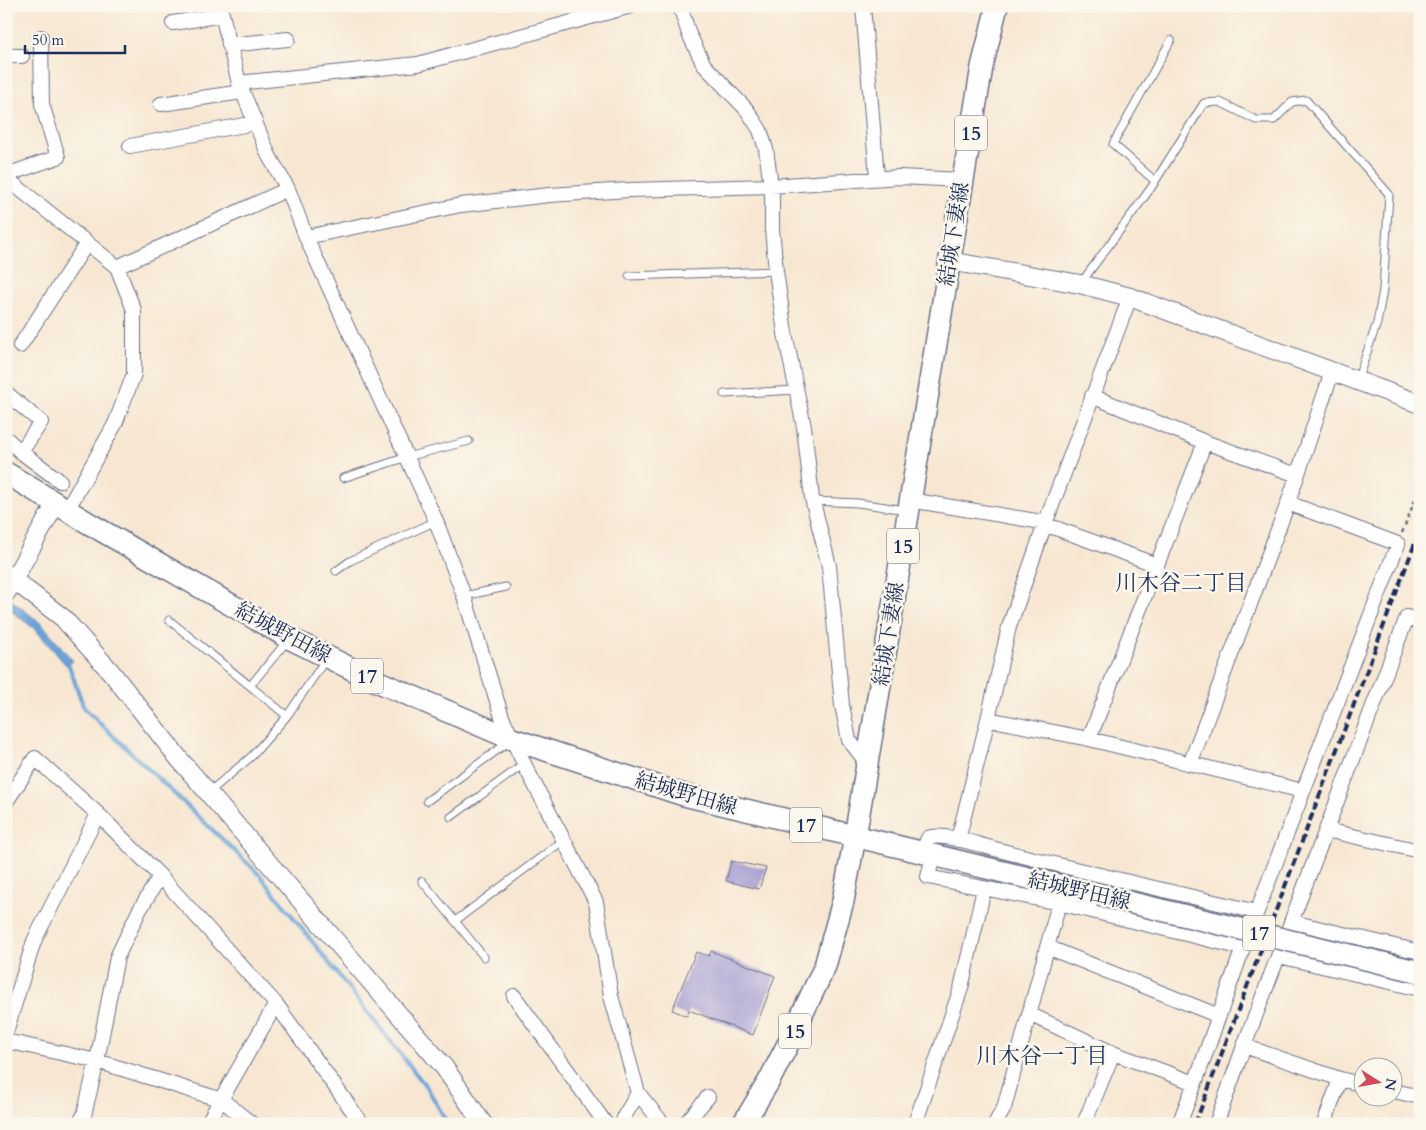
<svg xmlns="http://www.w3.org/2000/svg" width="1426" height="1130" font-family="Cardo,'Noto Serif JP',serif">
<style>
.water{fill:#68a3d8;stroke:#42699b}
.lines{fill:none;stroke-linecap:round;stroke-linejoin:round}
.stream{stroke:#68a3d8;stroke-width:4}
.building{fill:#a9a1d3}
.service-casing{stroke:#686f87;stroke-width:9}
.minor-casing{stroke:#686f87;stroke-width:16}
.tertiary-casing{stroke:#686f87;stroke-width:20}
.primary-casing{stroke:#686f87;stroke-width:24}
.path{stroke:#686f87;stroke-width:2.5;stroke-dasharray:4 4;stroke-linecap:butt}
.service{stroke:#fff;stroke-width:7}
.minor{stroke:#fff;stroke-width:14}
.tertiary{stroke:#fff;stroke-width:18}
.primary{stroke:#fff;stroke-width:21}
.rail{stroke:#1b2f5e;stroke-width:4;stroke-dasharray:8 4;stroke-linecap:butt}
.primary-bridge-casing{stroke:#686f87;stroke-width:24;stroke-linecap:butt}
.primary-bridge{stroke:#fff;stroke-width:21}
.labels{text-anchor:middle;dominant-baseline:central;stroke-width:5;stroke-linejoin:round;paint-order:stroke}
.shield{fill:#fbf7ec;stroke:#5e6b89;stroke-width:1}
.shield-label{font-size:20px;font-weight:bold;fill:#1b2f5e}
.street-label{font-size:21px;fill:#1b2f5e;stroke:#fbf7ec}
.neighbourhood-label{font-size:22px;fill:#1b2f5e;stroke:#fbf7ec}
</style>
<rect width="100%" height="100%" fill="#fbf7ec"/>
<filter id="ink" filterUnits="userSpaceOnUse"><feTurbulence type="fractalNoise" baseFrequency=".02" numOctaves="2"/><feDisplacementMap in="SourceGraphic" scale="10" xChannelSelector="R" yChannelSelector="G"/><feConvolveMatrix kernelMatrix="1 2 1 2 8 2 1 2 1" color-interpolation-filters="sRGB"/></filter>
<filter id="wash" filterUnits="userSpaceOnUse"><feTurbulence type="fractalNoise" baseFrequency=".0096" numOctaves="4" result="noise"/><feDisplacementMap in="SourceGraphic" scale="20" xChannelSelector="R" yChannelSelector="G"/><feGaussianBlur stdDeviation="1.12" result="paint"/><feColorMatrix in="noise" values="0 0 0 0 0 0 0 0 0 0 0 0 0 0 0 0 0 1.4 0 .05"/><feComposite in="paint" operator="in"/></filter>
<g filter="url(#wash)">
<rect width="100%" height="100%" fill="#f7e7d2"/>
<path class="water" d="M6,596L43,625L73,661L66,665L36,630L6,607Z"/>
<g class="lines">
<path class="stream" d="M67,660L84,708L260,875L428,1089L448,1124"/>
</g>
<g id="blocks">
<path class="building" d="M731,861L766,868L759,889L726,881Z
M711,951L775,976L753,1035L689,1010L687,1016L672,1010L696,952L709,956Z"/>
</g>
</g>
<g filter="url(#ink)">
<use href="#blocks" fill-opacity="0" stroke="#686f87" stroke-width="1"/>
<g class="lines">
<g class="service-casing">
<path id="service" d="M1155,181L1113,144L1171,40
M629,276L776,271
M1081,283L1151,188L1204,103L1220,102L1256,120H1274L1292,102L1306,100L1389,194L1383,290L1377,323L1357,381
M724,394L797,390
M343,478L407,457L469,441
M813,501L858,503L906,510
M336,571L350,561L436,521
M464,596L506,587
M169,620L287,716
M250,686L288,640
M208,793L252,756L287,716L326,659
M427,801L510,741
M451,817L524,764
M422,881L455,921
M484,957L455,921L564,840"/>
</g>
<g class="minor-casing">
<path id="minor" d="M220,6L239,83L269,156L288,189L306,237L436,521L464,596L502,717L526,768L596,902L611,996L638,1093L663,1124
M680,6L689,34L704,65L747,110L760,130L766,149L772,194V229L776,271L785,333L804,427L812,498L829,566L842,705L849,740L867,763
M863,6L877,177
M173,23L222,15
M229,45L288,39
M6,56H22
M239,83L418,64L631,6
M161,104L242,92
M130,146L255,123
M6,175L58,157L42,104L41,37
M6,178L117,267L134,310V374L115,424L67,510
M306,237L461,205L549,195L629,190L771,186L899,177L963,180
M117,267L288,189
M20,346L87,243
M6,393L41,422L21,452
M1092,396L1205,442L1297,475
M6,438L21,452L60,481
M910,500L1036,521L1157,565
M988,719L1089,739L1303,791
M1089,739L1205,442
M1190,764L1288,503L1332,372
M6,802L35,758L98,814L160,876L276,1004L362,1124
M1326,830L1420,851
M958,840L988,719L1009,627L1045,524L1130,297
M922,854L928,838C942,832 976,844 991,848C1079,871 1168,891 1257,912
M933,856L928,877L1059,903L1243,948
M1292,922L1420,952
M1047,947L1219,1016
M1279,956L1420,989
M514,996L606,1124
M1029,1014L1113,1053L1195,1083
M6,1032L34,941L98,814
M6,1041L97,1061L222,1100L252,1124
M1244,1046L1340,1079L1364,1085
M1394,1091L1420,1097
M79,1124L84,1115L97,1061L117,957L139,911L160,876
M207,1124L276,1004
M622,1124L625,1115L638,1093
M685,1124L708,1097
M915,1124L961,988L984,889
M995,1124L1004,1108L1059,903
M1084,1124L1113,1053
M1179,1124L1195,1083L1243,948L1398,544L1288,503
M1216,1124L1244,1046L1407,617L1420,622
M1324,1124L1340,1079"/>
</g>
<g class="tertiary-casing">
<path id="tertiary" d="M949,261L1080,284L1130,297L1420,404
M6,574L63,618L111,672L180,760L444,1067L483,1124
M6,593L56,503"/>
</g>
<g class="primary-casing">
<path id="primary" d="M6,473L90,524L289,638L374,680L512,739L684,795L1099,895
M743,1124L769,1081L789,1042L825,966L843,901L855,837L963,180L982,67L997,6"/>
</g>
<path class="path" d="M1402,533L1420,487"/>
<use href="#service" class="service"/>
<use href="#minor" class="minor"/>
<use href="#tertiary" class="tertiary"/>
<use href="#primary" class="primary"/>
<path class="rail" d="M1195,1124L1420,530"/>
<g class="primary-bridge-casing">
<path id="primary-bridge" d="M1099,895L1420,972"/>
</g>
<use href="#primary-bridge" class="primary-bridge"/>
</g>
</g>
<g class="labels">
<g class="shield">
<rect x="955" y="115.5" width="32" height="35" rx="4"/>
<rect x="887" y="528.5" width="32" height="35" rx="4"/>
<rect x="351" y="658.5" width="32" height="35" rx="4"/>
<rect x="790" y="807.5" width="32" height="35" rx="4"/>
<rect x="1243" y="915.5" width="32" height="35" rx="4"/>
<rect x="779" y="1013.5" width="32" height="35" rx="4"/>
</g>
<g class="shield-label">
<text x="971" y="133">15</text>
<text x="903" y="546">15</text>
<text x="367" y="676">17</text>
<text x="806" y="825">17</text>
<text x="1259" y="933">17</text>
<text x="795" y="1031">15</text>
</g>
<g class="street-label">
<text transform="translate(954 234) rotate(-81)">結城下妻線</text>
<text transform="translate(283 633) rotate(28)">結城野田線</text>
<text transform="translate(889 634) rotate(-81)">結城下妻線</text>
<text transform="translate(686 794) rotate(16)">結城野田線</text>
<text transform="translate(1079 891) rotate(13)">結城野田線</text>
</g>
<g class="neighbourhood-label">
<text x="1181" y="583">川木谷二丁目</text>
<text x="1042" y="1056">川木谷一丁目</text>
</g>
</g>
<rect width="1426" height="1130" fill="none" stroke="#fbf7ec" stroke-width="25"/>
<g transform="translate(1378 1082) rotate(101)"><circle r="24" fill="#fbf7ec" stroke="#a1a7b3"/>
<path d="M0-4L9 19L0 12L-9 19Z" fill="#d1495b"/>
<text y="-8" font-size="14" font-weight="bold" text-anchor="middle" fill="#1b2f5e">N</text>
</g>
<path d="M25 45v8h100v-8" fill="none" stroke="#1b2f5e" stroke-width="2.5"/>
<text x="32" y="45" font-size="15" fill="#1b2f5e" stroke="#fbf7ec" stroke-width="4" paint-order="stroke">50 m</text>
</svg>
